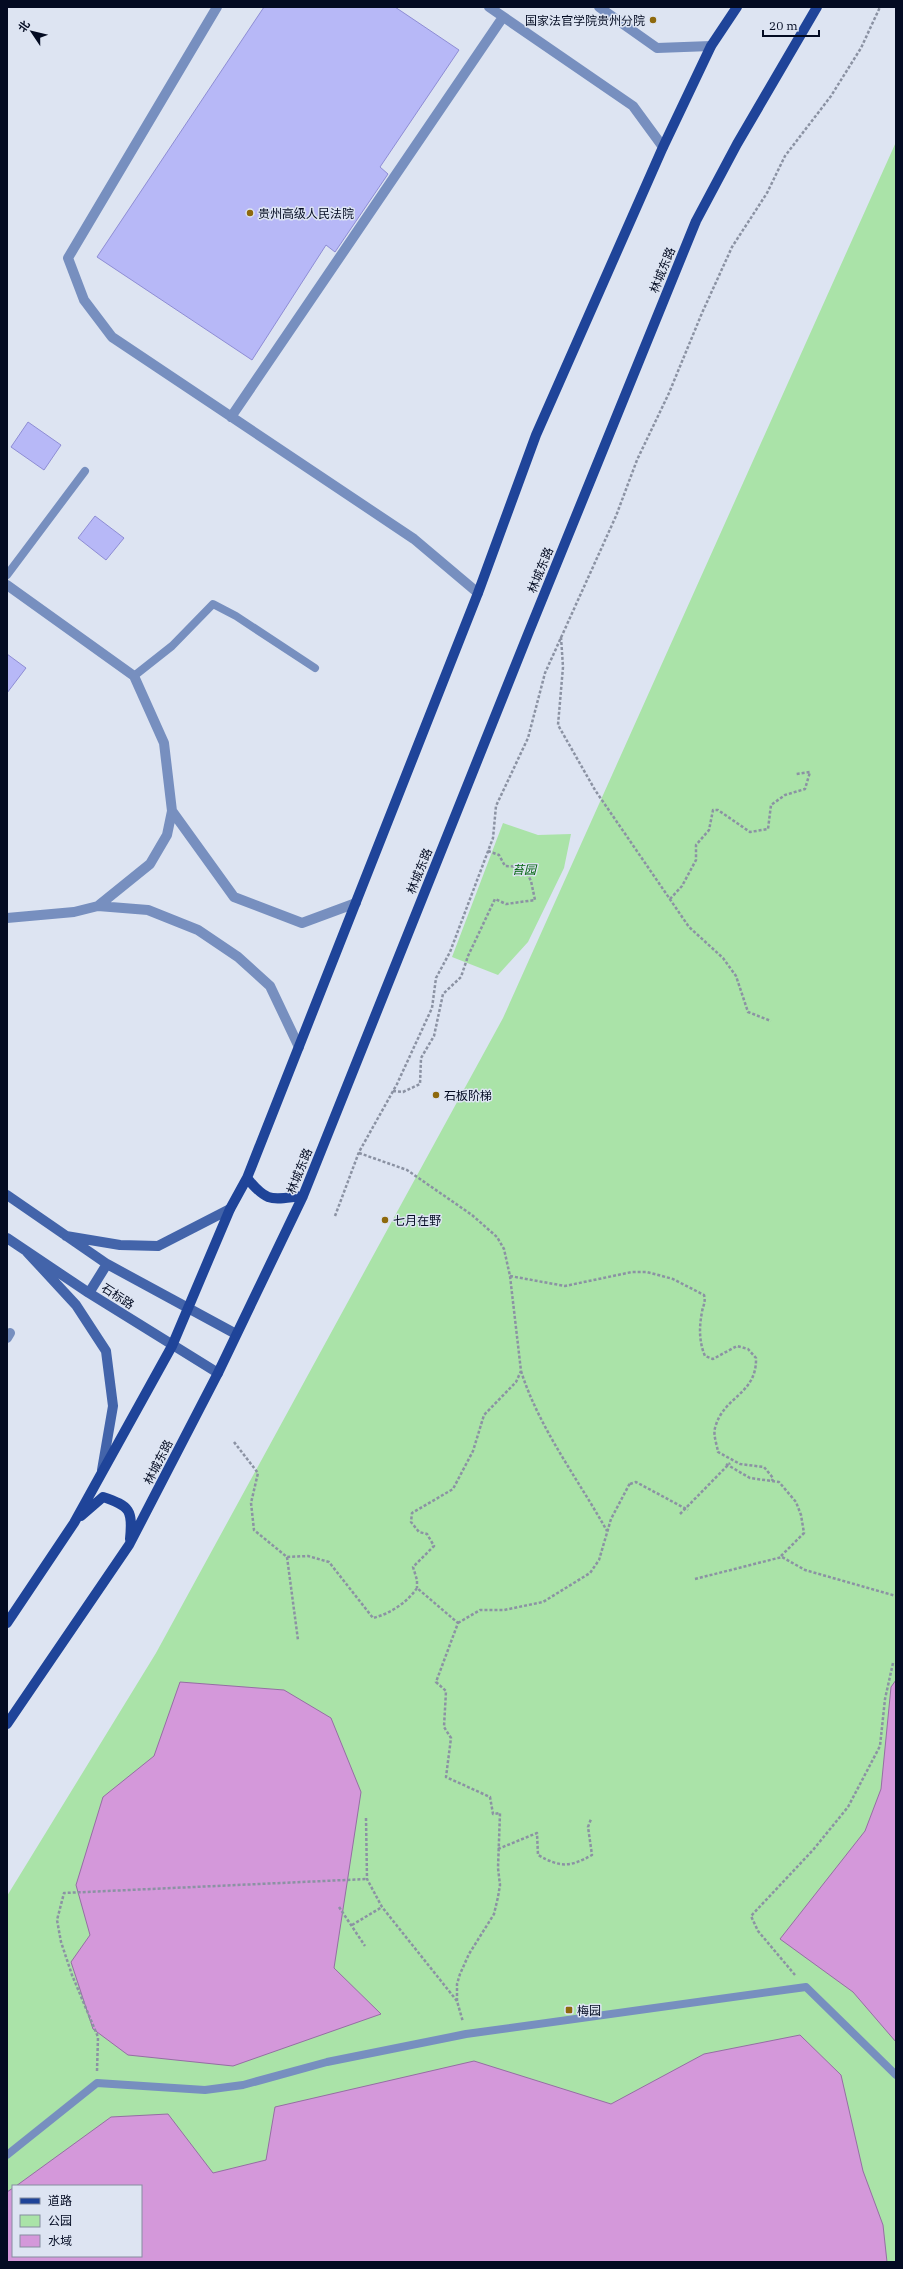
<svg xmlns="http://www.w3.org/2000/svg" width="903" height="2269" font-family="'IBM Plex Serif','Noto Sans SC',serif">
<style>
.green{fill:#aae3a8;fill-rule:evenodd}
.water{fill:#d498da;stroke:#956ea3}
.building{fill:#b7b8f7;stroke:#8e8dd4}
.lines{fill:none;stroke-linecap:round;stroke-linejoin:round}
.path{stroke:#8b92a3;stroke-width:2.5;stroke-dasharray:3 2;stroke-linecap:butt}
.lane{stroke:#778fbf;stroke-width:8}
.street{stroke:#778fbf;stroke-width:10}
.secondary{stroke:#4364aa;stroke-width:10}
.primary{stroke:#1f4499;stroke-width:10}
.poi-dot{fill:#8e690d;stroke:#dde4f2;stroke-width:1.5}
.labels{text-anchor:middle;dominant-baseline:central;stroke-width:3;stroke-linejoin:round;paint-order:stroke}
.poi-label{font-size:12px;fill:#030b22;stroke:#dde4f2;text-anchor:start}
.street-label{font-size:12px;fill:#030b22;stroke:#dde4f2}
.park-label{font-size:12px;font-style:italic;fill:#00630d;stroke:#dde4f2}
</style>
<rect width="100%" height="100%" fill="#dde4f2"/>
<path class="green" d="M896,142V2262H7V1896L156,1653L503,1018ZM13,2186H141V2256H13Z
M503,823L538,835L571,834L564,868L528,942L498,975L452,957Z"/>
<path class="water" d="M896,1680V2042L853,1992L780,1939L865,1831L881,1789L891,1687Z
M180,1682L284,1690L331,1718L361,1792L334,1968L381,2014L233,2066L128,2055L93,2029L71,1962L90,1935L76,1885L103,1797L154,1756Z
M800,2035L841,2075L863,2171L883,2225L887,2262H7V2192L13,2188V2256H141V2186H16L111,2117L168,2114L213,2173L266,2160L275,2107L474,2061L611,2104L704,2054Z"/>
<path class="building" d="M264,7H395L459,50L380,167L388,174L335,252L326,245L252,360L97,257Z
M28,422L61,445L44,470L11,447Z
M95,516L124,538L106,560L78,538Z
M7,654L26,668L7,693Z"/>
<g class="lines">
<path class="path" d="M561,637L563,667L558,725L595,790L689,927L723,958L736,976L748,1012L771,1021
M670,899L682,886L696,860V845L709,830L713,810H718L750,832L768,829L771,805L785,795L805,789L810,772L796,774
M393,1091L403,1092L420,1084L421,1058L434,1036L443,994L461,977L468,956L495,899L506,904L535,900L531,881L524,867L505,866L499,855L488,851
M359,1153L407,1170L472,1215L497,1237L504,1249L510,1276L521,1371L516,1382L484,1415L473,1451L453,1489L412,1513L411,1522L419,1532L427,1534L434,1546L413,1567L417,1580V1588
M335,1216L359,1152L397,1084L432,1008L436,978L450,952L493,838L496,806L528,738L545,673L616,516L637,460L669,393L702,313L732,247L767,193L785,156L831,96L861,48L880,7
M510,1276L565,1286L632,1272H647L673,1279L704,1295C706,1303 703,1305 702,1312C699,1327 699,1342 705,1356L713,1359L737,1346L748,1349L756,1358C757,1395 723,1396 715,1428C713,1435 717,1445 718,1452L740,1464L764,1467L773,1478L772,1481
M521,1371C539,1428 578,1479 607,1531
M234,1442L258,1473L251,1503L254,1530L287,1557L308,1556L329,1562L373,1618C389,1614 407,1603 417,1588L458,1623L436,1682L446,1691L444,1727L451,1738L446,1777L490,1797L493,1814L500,1813L498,1868L500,1885L498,1897L494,1914L469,1954L460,1974L457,1984V2001
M726,1464L750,1478L779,1482L796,1502L801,1515L804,1533L780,1557
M630,1484L636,1482L688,1510
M680,1514L730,1463
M287,1557L298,1640
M695,1579L782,1557L805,1570L896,1596
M458,1623L480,1610H504L543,1602L590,1573L599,1560L611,1519L630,1483
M366,1818L367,1879L382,1907L457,2001L463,2022
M498,1849L537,1833L538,1855C561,1868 570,1867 592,1855L588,1827L591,1819
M339,1907L365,1946
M352,1925L382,1907
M795,1975L758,1931L751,1916L813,1850L848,1807L880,1746L885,1699L893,1663
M97,2071L98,2037L72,1975L61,1942L57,1920L64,1893L367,1879"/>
<path class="lane" d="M7,575L85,471
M134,676L172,646L213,604L236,616L315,668
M7,2155L97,2083L205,2090L243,2085L327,2062L466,2034L806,1987L896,2075"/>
<path class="street" d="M217,7L68,258L84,300L112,337L414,539L478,593
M489,7L633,106L663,147
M599,7L657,48L711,46
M231,417L503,17
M7,585L134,676L164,743L172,811L167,835L150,864L98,906L74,912L7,918
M172,811L234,897L302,923L356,903
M98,906L148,910L198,930L238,957L270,986L299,1047
M7,1338L10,1333"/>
<path class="secondary" d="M7,1195L107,1264L236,1334
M66,1236L120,1245L158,1246L230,1209
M7,1238L89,1293L218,1373
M27,1252L76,1305L106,1351L113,1406L102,1470
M89,1293L107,1264"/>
<path class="primary" d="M247,1178C268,1204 272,1199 303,1196
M81,1516L103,1497C130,1506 133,1510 130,1539
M7,1623L74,1523L172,1346L230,1209L247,1178L478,593L536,435L663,147L711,46L737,7
M7,1724L129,1545L218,1373L303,1196L528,634L696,221L737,144L817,7"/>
</g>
<g class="poi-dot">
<circle cx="653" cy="20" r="4"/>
<circle cx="250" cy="213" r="4"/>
<circle cx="436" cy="1095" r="4"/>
<circle cx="385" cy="1220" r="4"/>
<rect x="565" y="2006" width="8" height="8" rx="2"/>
</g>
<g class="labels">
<g class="poi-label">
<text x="645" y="20" text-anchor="end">国家法官学院贵州分院</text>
<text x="258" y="213">贵州高级人民法院</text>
<text x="444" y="1095">石板阶梯</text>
<text x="393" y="1220">七月在野</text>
<text x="577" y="2010">梅园</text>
</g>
<g class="street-label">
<text transform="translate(662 270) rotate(-68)">林城东路</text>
<text transform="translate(540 570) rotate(-68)">林城东路</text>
<text transform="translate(419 871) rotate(-68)">林城东路</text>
<text transform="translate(299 1171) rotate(-68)">林城东路</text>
<text transform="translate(118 1296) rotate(33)">石标路</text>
<text transform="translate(158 1462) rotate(-63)">林城东路</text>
</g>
<g class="park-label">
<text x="524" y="869">苔园</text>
</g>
</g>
<rect width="903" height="2269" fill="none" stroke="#030b22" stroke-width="16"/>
<rect x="12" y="2185" width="130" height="72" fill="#dde4f2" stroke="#868d9f"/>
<rect x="20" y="2198" width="20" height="6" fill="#1f4499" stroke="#868d9f"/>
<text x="48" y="2205" font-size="12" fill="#030b22">道路</text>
<rect x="20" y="2215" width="20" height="12" fill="#aae3a8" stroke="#868d9f"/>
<text x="48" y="2225" font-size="12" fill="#030b22">公园</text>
<rect x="20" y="2235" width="20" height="12" fill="#d498da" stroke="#868d9f"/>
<text x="48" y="2245" font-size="12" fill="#030b22">水域</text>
<g transform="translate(32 32) rotate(305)" stroke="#dde4f2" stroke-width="3" paint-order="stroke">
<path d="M0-3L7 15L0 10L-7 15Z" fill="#030b22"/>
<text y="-6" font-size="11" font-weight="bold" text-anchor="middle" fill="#030b22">北</text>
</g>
<path d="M763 30v6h56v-6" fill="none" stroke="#030b22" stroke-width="2"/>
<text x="769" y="30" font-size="12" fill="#030b22" stroke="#dde4f2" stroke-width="3" paint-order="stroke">20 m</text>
</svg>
